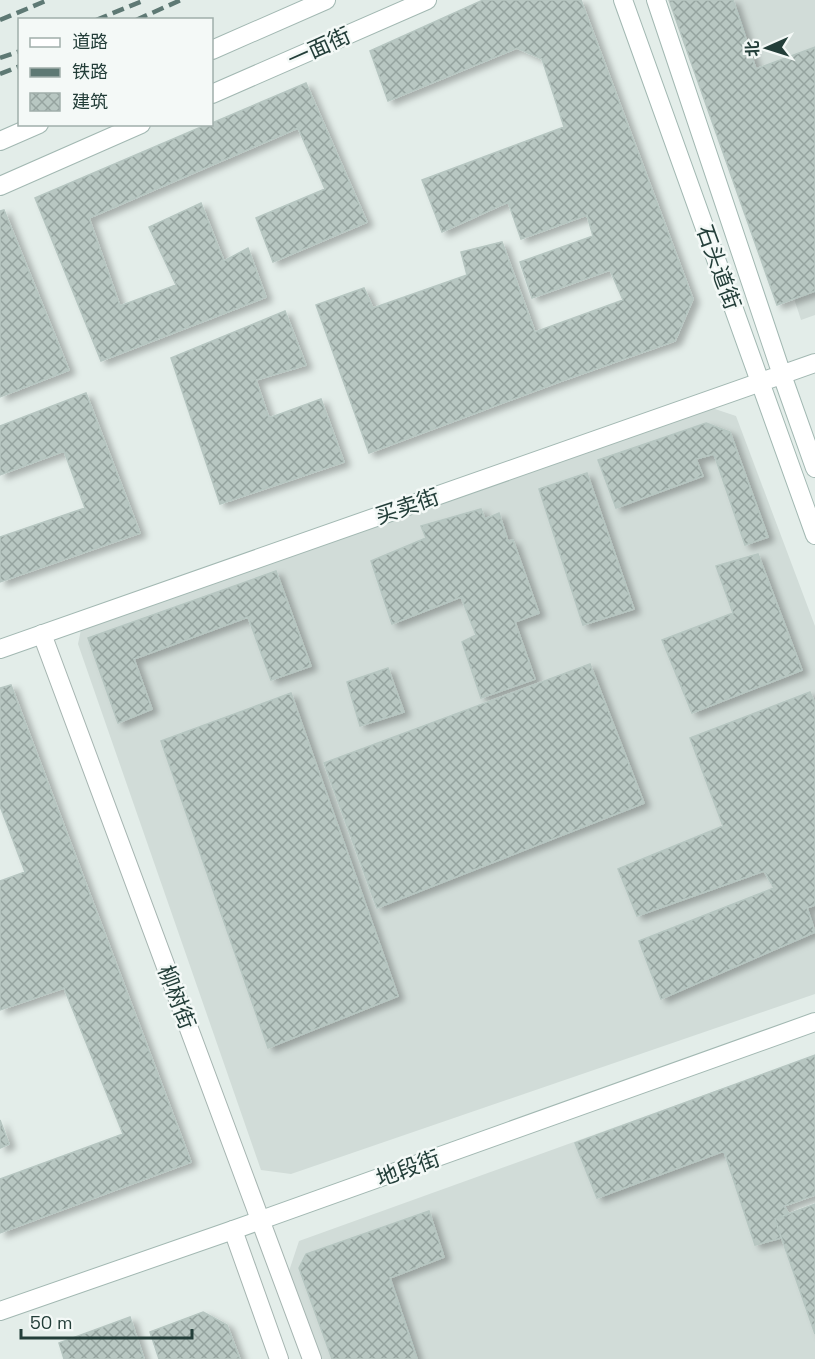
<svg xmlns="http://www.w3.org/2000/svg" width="815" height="1359" font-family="'Space Grotesk','Noto Sans SC',sans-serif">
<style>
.built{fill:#d1dcd8}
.building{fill:url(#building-cross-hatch);stroke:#b6c6c1;stroke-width:1.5;filter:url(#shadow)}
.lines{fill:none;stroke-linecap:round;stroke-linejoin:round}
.tertiary-casing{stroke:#a6b5b1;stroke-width:20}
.secondary-casing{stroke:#a2b8b2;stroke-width:20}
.tertiary{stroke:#fff;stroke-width:18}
.secondary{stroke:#fff;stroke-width:18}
.rail{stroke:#5e7974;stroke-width:4.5;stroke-dasharray:12 6;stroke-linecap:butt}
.labels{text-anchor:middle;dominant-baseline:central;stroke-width:5;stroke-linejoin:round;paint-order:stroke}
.street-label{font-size:22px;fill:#233e39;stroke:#f4f9f7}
</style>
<defs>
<pattern id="building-cross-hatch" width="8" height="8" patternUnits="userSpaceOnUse" patternTransform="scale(1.5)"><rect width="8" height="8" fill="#b8c7c2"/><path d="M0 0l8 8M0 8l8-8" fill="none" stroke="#95a39f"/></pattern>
<filter id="shadow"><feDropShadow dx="6" dy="4" stdDeviation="3" flood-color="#0004"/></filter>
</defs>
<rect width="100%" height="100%" fill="#e3ede9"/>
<path class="built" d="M697,0H815V315L801,320Z
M709,407L736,416L815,626V994L291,1174L261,1170L78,644L82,625Z
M729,1086L815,1334V1359H321L289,1271L299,1241Z"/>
<path class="building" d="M483,0H581L693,299L675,341L559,382L369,453L316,305L364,288L373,308L467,275L461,252L502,242L535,332L623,300L610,270L532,298L520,262L593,236L587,215L521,239L508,202L442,232L422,180L564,127L542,59L517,48L388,101L370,51Z
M669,0H733L756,69L815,47V291L777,305Z
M306,83L367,222L273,262L256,218L325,189L298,128L89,218L120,306L176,285L149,227L201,203L224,261L248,248L266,297L101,361L35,198L208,124H212V123Z
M4,210L69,370L0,397V211Z
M285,311L306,365L256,380L269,418L321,399L344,462L220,504L171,358Z
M86,393L140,533L0,582V537L85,508L64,451L0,475V426Z
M706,423L730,432L768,537L745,545L714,454L696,459L703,476L616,508L598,460Z
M587,473L634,609L583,625L539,489Z
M481,509L485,519L499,513L508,541L513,540L539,613L515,622L535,679L481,698L462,642L476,635L461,597L392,624L371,561L426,538L421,526Z
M758,554L802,670L692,713L662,640L733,613L716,566Z
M276,571L311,666L271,680L248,617L134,659L152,709L118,723L88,638Z
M590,664L644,803L377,908L324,763Z
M388,668L404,712L360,726L347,682Z
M11,685L191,1162L0,1233V1179L123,1134L64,988L0,1010V881L25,872L0,806V688Z
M810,692L815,704V905L807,908L815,932L661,999L639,941L774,888L764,871L637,916L618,869L723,826L690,738Z
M291,693L398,996L268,1048L161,741Z
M815,1055V1195L784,1206L789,1214L775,1219L781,1238L755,1245L724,1151L597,1198L575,1143Z
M0,1120L9,1144L0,1148Z
M815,1204V1334L775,1219Z
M429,1211L444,1257L390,1278L417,1359H332L299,1268L306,1254Z
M203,1312L227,1325L240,1359H159L150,1332Z
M130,1317L144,1359H64L59,1343Z"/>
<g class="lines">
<g class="tertiary-casing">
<path id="tertiary" d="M42,634L312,1359
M233,1230L279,1359"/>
</g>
<g class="secondary-casing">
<path id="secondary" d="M623,0L815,535
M656,0L782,375L815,468
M212,50L326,0
M212,94L427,0
M0,141L39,124
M0,186L141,124
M0,649L815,363
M0,1311L233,1230L815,1022"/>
</g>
<use href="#tertiary" class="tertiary"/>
<use href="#secondary" class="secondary"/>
<path class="rail" d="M0,20L48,0
M96,20L145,0
M136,20L181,0
M0,58L20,51
M0,74L20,66"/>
</g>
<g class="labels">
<g class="street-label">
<text transform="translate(319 47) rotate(-24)">一面街</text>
<text transform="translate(719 267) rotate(70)">石头道街</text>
<text transform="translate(407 506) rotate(-19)">买卖街</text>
<text transform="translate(177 997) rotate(69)">柳树街</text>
<text transform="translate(408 1168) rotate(-20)">地段街</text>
</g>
</g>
<rect x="18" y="18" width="195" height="108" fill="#f4f9f7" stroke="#a0aeab" stroke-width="1.5"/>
<rect x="30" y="38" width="30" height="9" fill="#ffffff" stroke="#a0aeab" stroke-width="1.5"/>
<text x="72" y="48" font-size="18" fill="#233e39">道路</text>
<rect x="30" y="68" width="30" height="9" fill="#5e7974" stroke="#a0aeab" stroke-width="1.5"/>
<text x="72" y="78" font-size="18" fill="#233e39">铁路</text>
<rect x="30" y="93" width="30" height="18" fill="url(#building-cross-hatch)" stroke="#a0aeab" stroke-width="1.5"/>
<text x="72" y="108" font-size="18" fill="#233e39">建筑</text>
<g transform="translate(767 48) rotate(267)" stroke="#f4f9f7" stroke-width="4.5" paint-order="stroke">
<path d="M0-4.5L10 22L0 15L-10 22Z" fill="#233e39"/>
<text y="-9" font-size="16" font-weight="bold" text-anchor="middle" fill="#233e39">北</text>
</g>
<path d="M21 1329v9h171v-9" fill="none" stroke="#233e39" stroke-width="3"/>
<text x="30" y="1329" font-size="18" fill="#233e39" stroke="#f4f9f7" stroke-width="4.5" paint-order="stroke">50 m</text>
</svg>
